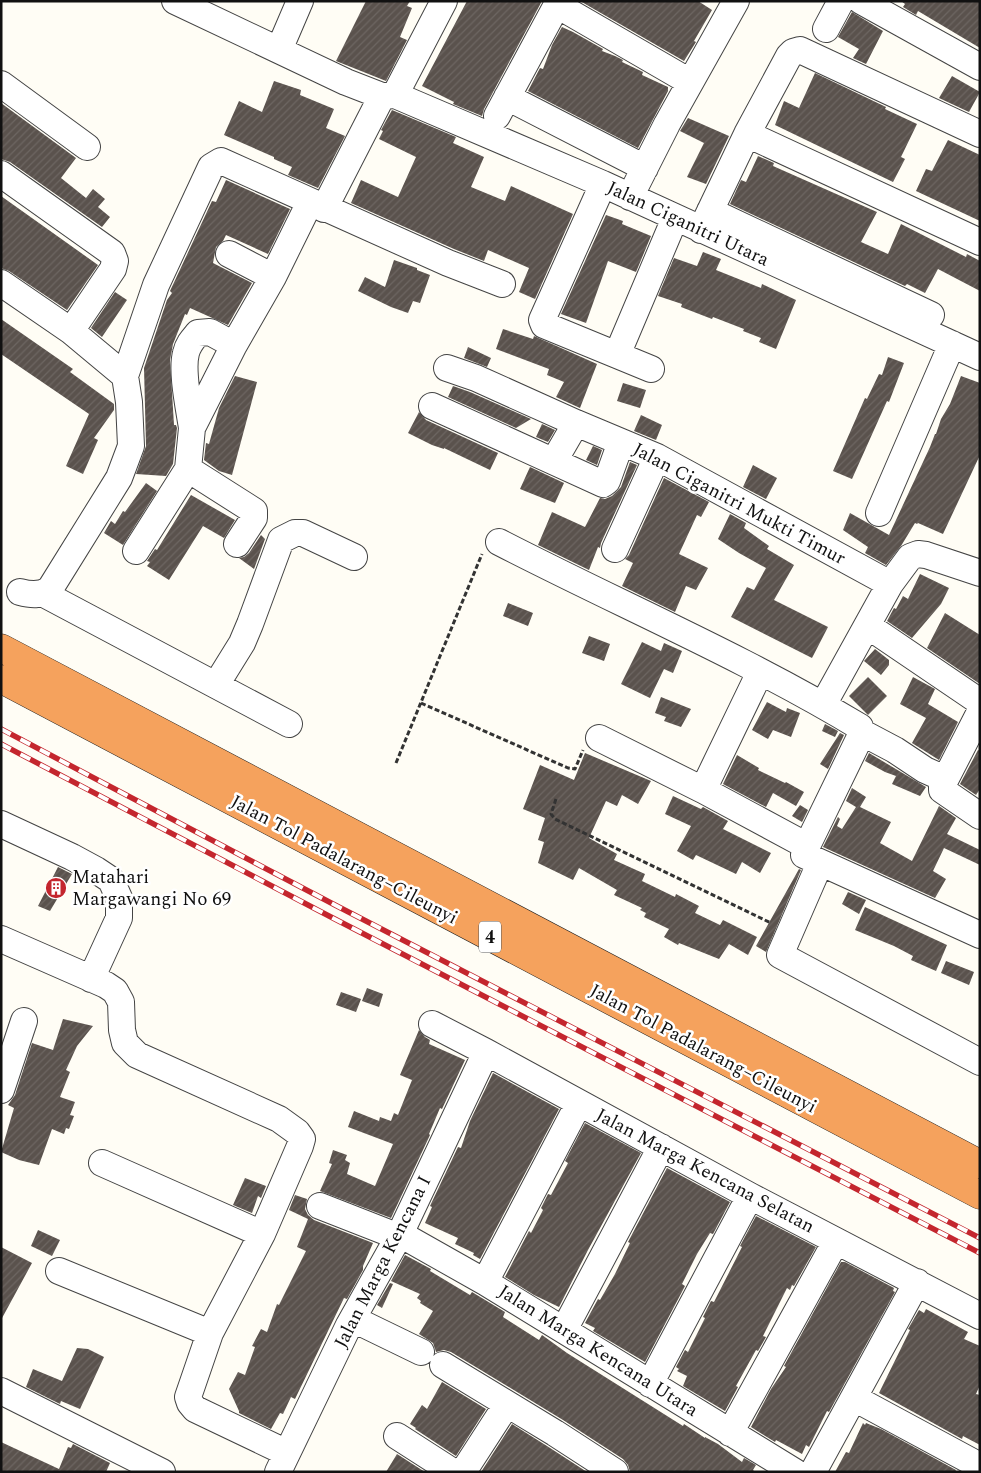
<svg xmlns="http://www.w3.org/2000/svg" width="981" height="1473" font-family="Spectral,serif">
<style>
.building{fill:url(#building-hatch)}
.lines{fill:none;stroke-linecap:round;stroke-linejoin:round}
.minor-casing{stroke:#444;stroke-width:28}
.highway-casing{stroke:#222;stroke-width:29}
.path{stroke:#333;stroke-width:3;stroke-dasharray:5 2.5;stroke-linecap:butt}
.minor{stroke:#fff;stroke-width:26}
.highway{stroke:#f5a25d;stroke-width:28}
.rail-casing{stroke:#c4262e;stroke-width:5.5}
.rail{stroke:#fff;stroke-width:4;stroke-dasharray:11;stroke-linecap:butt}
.labels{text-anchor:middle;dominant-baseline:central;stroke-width:5;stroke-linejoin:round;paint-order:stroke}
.shield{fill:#fff;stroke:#585858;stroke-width:1}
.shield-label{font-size:18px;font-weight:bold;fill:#111}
.street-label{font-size:19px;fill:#111;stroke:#fff}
.poi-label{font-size:19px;fill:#111;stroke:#fff;text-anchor:start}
</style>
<defs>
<pattern id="building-hatch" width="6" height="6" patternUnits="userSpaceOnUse" patternTransform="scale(1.25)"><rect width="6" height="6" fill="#5a524d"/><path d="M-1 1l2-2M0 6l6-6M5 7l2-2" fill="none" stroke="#6d6662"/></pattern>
</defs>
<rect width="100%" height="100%" fill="#fffdf5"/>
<path class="building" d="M366,1H410L407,6L412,8L400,37L407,40L386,81L336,61Z
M467,1H542L484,109L482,116L453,104L454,102L422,86Z
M580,1H698L712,10L694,41L696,42L684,61Z
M901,1H980V48L918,11L916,15L903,7L905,4Z
M852,12L883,31L866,64L853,58L859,49L838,37Z
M562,27L573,32L603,49L602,51L615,56L623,60L622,62L643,72L642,75L668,87V91L638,148L528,91L540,68L543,69L552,45Z
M815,73L886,107L885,109L917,124L901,157L905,159L893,182L775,125L784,101L799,108Z
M952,76L980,92L969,112L939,98Z
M274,81L301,90L300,95L334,109L326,128L345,136L318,188L288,175L292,167L274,159V157L224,135L239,101L262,112Z
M1,103L76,158L61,178L86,198L93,189L105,199L98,207L110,217L102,227L10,162L1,159Z
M392,110L456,137L453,143L484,157L471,187L505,201L511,186L573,214L535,299L519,292L529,268L488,250L484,261L454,249L351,203L361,180L398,197L416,157L379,139L383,131L381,130Z
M688,118L729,136L706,184L687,177L704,143L680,131Z
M948,140L980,155V221L916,191L926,169L932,171Z
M758,156L774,163L773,166L877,212L861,242L888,254L901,224L966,257L967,254L980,261V291L938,269L925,293L907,284L905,286L730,204L741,180L746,182Z
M226,180L290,209L268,254L226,235L223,241L216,247L213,263L252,283L228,325L190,308L187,315L185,314L173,344L170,360L174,425H176L177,428L173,464L166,476L136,474L146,446L144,368L167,300L172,293L170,291L212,201L216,202Z
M1,196L98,265L67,310L9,271L1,268Z
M606,215L623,221L622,224L651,236L636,272L608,261L586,323L561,314Z
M703,252L721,259L716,270L761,288L762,284L796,300L776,349L759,342L761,338L743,331L744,329L713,317L712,319L681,307L682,304L658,296L674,258L697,266Z
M394,260L417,268V270L430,275L420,303L413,301L408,313L391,307L358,291L365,277L385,287Z
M115,292L127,300L102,337L91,328Z
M1,319L73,369L70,372L114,404V410L94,438L98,440L83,474L66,466L89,414L1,354Z
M503,329L533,339L534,336L597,364L580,408L556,397L564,382L547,375L549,369L496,349Z
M468,347L491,358L487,367L464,358Z
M888,357L904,363L889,402L887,401L852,479L833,471L865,398L867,399L879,374L882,375Z
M235,376L257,382L232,475L219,471L204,460L206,443L209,444L219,408Z
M961,376L980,383V455L943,534L918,523L917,524L915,523L901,546L886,565L865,553L868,547L843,530L850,513L889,535L930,447L935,434H936L941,419L950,404Z
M623,383L646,390L640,408L617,401Z
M453,386L470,392L531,419L516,428L448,397Z
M419,412L426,420L498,453L490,470L444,448V449L432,445L408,433Z
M641,415L662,425L656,440L634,431Z
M542,424L555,430L548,442L536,437Z
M593,446L602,450L597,465L586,460Z
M630,462L637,465L601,543L600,548L598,547L589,570L538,545L552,512L585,527L600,498L605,499L612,496L621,487Z
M753,465L777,478L766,499L743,487Z
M530,467L564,483L555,503L520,489Z
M664,478L709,502L701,517L697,515L679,554L708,568L696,590L686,586L675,612L622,586L633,563L625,559L629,555Z
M146,483L157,491L123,545L104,533L111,521L115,524L123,511L125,512Z
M191,495L235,520L224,538L203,526L169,580L147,566L150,562L147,561L155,549L157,550Z
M730,514L746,523L744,528L769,546L767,549L794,565L774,600L828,627L812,658L731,617L747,587L754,590L766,568L739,553L718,539Z
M261,535L265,539L254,569L239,558L244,557L249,553Z
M920,574L949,588L941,604L912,638L887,621L894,608L896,609L903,596L908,599Z
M508,603L533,613L528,626L503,616Z
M945,613L980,635V684L927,648Z
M589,636L610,644L604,661L582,653Z
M642,642L661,651L664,643L682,651L673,673L664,669L650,698L621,684Z
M875,649L889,660V665L881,675L864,661Z
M868,677L887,696L868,715L849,696Z
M913,677L935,689L928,704L958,722L939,760L912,743L926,718L900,704Z
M661,697L691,709L681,727L664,721L666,717L655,713Z
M767,702L786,712L787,708L800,713L791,737L773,730L768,739L752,730Z
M825,724L838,731L835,737L822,731Z
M840,733L844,735L828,769L820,764Z
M978,750L980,751V789L976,795L960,784Z
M585,753L651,781L638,804L622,795L617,806L606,801L589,838L617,854L614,860L645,874L642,881L675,897L676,894L699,906L695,913L720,925L723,920L757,937L748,955L729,944L719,959L679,943L678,945L664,937L669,929L644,917L646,913L640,910L642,908L614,895L617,890L579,868L573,880L538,863L544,842L538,840L545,818L523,809L540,765L574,780Z
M869,753L926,787L920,796L892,784L896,776L885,772L865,761Z
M737,755L759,768L758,770L785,783L786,782L804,792L796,806L773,793L766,807L723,784Z
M852,788L866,797L860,807L891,822L880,843L912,861L939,806L956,818L947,834L980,850V865L944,848L933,871L946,879L935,898L823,847L838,817L840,819L837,826L842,829L856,807L846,801Z
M673,796L701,809L703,807L728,821L723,829L771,853L760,873L742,862L736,874L696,855L693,860L677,851L691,826L665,814Z
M800,805L808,810L802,822L792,816Z
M58,867L72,874L50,911L38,906Z
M799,869L801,870L766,952L756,946Z
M848,892L866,900L859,914L842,904Z
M865,907L947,945L936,971L911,960L913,956L894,946L855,930Z
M946,961L974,972L969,985L941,973Z
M367,988L383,994L379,1007L362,1001Z
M341,992L361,999L356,1012L336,1005Z
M63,1019L93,1026L77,1046L66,1070L70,1072L60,1097L75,1102L70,1115L74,1116L69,1129L66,1128L64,1134L52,1129L39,1165L19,1160L1,1152L14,1108L8,1105L15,1095L32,1043L53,1050Z
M419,1030L425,1037L430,1040L429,1044L465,1060L442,1109L440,1108L429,1134L430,1135L391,1218L320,1191L332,1164L329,1163L333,1150L347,1155L345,1160L350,1163L347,1174L375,1186L393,1144L348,1127L354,1111L379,1121L380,1117L391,1121L394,1113L398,1115L412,1080L400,1075Z
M493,1073L559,1109L480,1259L473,1255L474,1253L455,1244L458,1238L425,1223L432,1207L430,1206L458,1147L461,1148L470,1121Z
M585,1123L641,1153L588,1250L559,1307L534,1295L505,1277L529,1231L531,1233L543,1210L541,1208L548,1194L551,1195L568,1163L565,1161Z
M667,1168L730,1202L713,1234L710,1233L697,1254L682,1284L685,1286L645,1362L593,1331L595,1328L585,1323L598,1299L600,1300L615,1274L630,1243L628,1242Z
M245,1178L266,1186L261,1198L258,1196L252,1213L233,1205Z
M295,1195L307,1199L305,1209L308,1215L314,1220L373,1243L363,1266V1270L347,1299L344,1298L295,1399L291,1397L283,1414L280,1413L271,1429L239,1413V1411L229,1389L238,1372L245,1375L255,1347L252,1346L261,1329L267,1332L277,1304L279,1305L306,1251L297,1247L308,1219L289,1210Z
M756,1216L816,1247L794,1286L792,1285L790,1290L787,1288L763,1336L766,1337L758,1351L756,1350L736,1386L738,1387L725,1411L683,1386L687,1376L677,1371L679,1369L676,1367L685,1350L688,1352L705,1318L703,1317L711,1301L714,1302L742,1247L740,1246Z
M38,1230L60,1240L52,1256L31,1246Z
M1,1247L32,1263L1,1320Z
M405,1255L431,1269L430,1271L470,1295L472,1292L505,1312L503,1317L539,1340L542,1335L567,1353L683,1426L684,1424L705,1438V1437L718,1444L742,1462L744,1458L756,1465L753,1470L755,1472H630L628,1465L623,1459L563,1420L451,1352L444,1350L436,1352L433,1343L419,1334L433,1311L420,1303L421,1301L417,1298L420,1294L391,1281Z
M841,1262H845L894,1288L893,1291L895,1292L829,1412L827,1411L809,1447L806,1445L802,1454L776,1440L775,1442L751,1427L771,1389L786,1367L784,1366Z
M390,1283L393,1284L382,1308L377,1305Z
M926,1309L968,1332L964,1339L980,1346V1385L976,1394L980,1395V1445L963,1436L962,1439L879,1393L910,1330L908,1329L919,1310L924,1313Z
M77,1348L88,1349L104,1357L80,1409L61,1401L60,1404L26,1387L33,1369L62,1381Z
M442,1382L486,1409L456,1456L415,1429L416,1428L410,1424L422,1405L427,1409Z
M863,1423L865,1425L866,1423L881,1429L956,1470L955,1472H835L846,1452L849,1453Z
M512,1424L547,1446L587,1472H481Z
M1,1442L59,1469L68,1447L71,1448L73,1444L110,1463L106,1472H1Z
M397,1454L425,1472H386Z"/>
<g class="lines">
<g class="minor-casing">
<path id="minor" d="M175,1L346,82L382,96L395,95L603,184L980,357
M861,1L980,67
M557,5L690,82
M826,29L841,1
M279,50L300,1
M1,84L87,147
M395,95L444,1
M507,97L645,168
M497,116L559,1
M747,134L789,56L793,52L800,50L980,134
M1,174L112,253L115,261L113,269L71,331
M603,184L542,320L544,325L651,369
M630,197L667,124L736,1
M324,209L382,96
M710,211L931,315
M701,230L747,134L980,242
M229,254L273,277
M1,283L71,331L125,376
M617,355L675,218
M447,368L476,378L576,423L657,457L890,584
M432,406L603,484L607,481L621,442
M192,428C189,408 181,371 186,353C188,344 193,339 198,333L210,332L234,345
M554,461L576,423
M188,469L254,511V518L237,544
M879,513L952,344
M499,542C619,604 744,657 860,727L861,732L860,737L807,846L804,855L980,935
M615,549L657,457
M136,551L188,469L192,428L234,345L273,277L310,202
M20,592C31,595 41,596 50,589L119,478L131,446L129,402L125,376L156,285L211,167L221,161L448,263L502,284
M44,594L289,724
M868,626L980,702
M760,672L703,790L807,846
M216,685L242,643L250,624L281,540L295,533H303L354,557
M823,705L890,584L910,557L918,554L926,555L980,573
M980,712L942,786V790L980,816
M861,732L895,750L925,770L945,779
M599,738L703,790
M1,824L72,857L96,870L111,880L119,898V918L91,979
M820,863L780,955L980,1062
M1,939L106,985L115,991L121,1002L122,1030L125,1043L137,1055L279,1119L297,1132L302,1139L300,1146L262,1234L210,1333L188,1397L190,1403L195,1409L287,1453
M432,1024L486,1052L750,1196L980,1316
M1,1090L24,1021
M102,1163L262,1234
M320,1206L389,1233L400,1234L485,1282L795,1472
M59,1271L210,1333
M485,1282L579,1103
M353,1319L421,1352
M564,1330L661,1147
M443,1365L555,1433L615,1472
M650,1384L750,1196
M1,1391L162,1472
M854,1398L980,1466
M730,1433L836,1241
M397,1436L453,1472
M278,1472L349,1325L400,1234L486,1052
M463,1472L507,1404
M813,1472L917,1282"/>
</g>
<g class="highway-casing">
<path id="highway" d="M1,648L980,1164
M1,679L980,1195"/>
</g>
<path class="path" d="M421,703L568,768L575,769L583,750
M396,763L482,554
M556,799L551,814L555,819L771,923"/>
<use href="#minor" class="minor"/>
<use href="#highway" class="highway"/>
<g class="rail-casing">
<path id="rail" d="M1,729L335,905L980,1238
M1,744L329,916L980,1253"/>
</g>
<use href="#rail" class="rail"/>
</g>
<defs>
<g id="building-disc" transform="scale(1.125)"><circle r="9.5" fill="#c4262e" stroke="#fff"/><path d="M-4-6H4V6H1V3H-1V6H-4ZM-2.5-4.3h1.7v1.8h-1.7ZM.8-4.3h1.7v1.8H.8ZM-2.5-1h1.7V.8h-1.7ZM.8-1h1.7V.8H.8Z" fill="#fff"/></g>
</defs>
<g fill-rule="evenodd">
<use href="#building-disc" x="56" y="888"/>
</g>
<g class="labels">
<rect class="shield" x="479" y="921.5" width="22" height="31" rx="4"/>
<g class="shield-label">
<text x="490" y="937">4</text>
</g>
<g class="street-label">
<text transform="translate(688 224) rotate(25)">Jalan Ciganitri Utara</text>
<text transform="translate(739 504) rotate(28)">Jalan Ciganitri Mukti Timur</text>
<text transform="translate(344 860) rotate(28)">Jalan Tol Padalarang–Cileunyi</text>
<text transform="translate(703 1049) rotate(28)">Jalan Tol Padalarang–Cileunyi</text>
<text transform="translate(705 1171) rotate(28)">Jalan Marga Kencana Selatan</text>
<text transform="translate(383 1262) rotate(-63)">Jalan Marga Kencana I</text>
<text transform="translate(598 1351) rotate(32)">Jalan Marga Kencana Utara</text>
</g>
<g class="poi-label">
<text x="72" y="877">Matahari<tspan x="72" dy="22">Margawangi No 69</tspan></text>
</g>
</g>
<rect width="981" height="1473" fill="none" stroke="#111111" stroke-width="5"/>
</svg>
